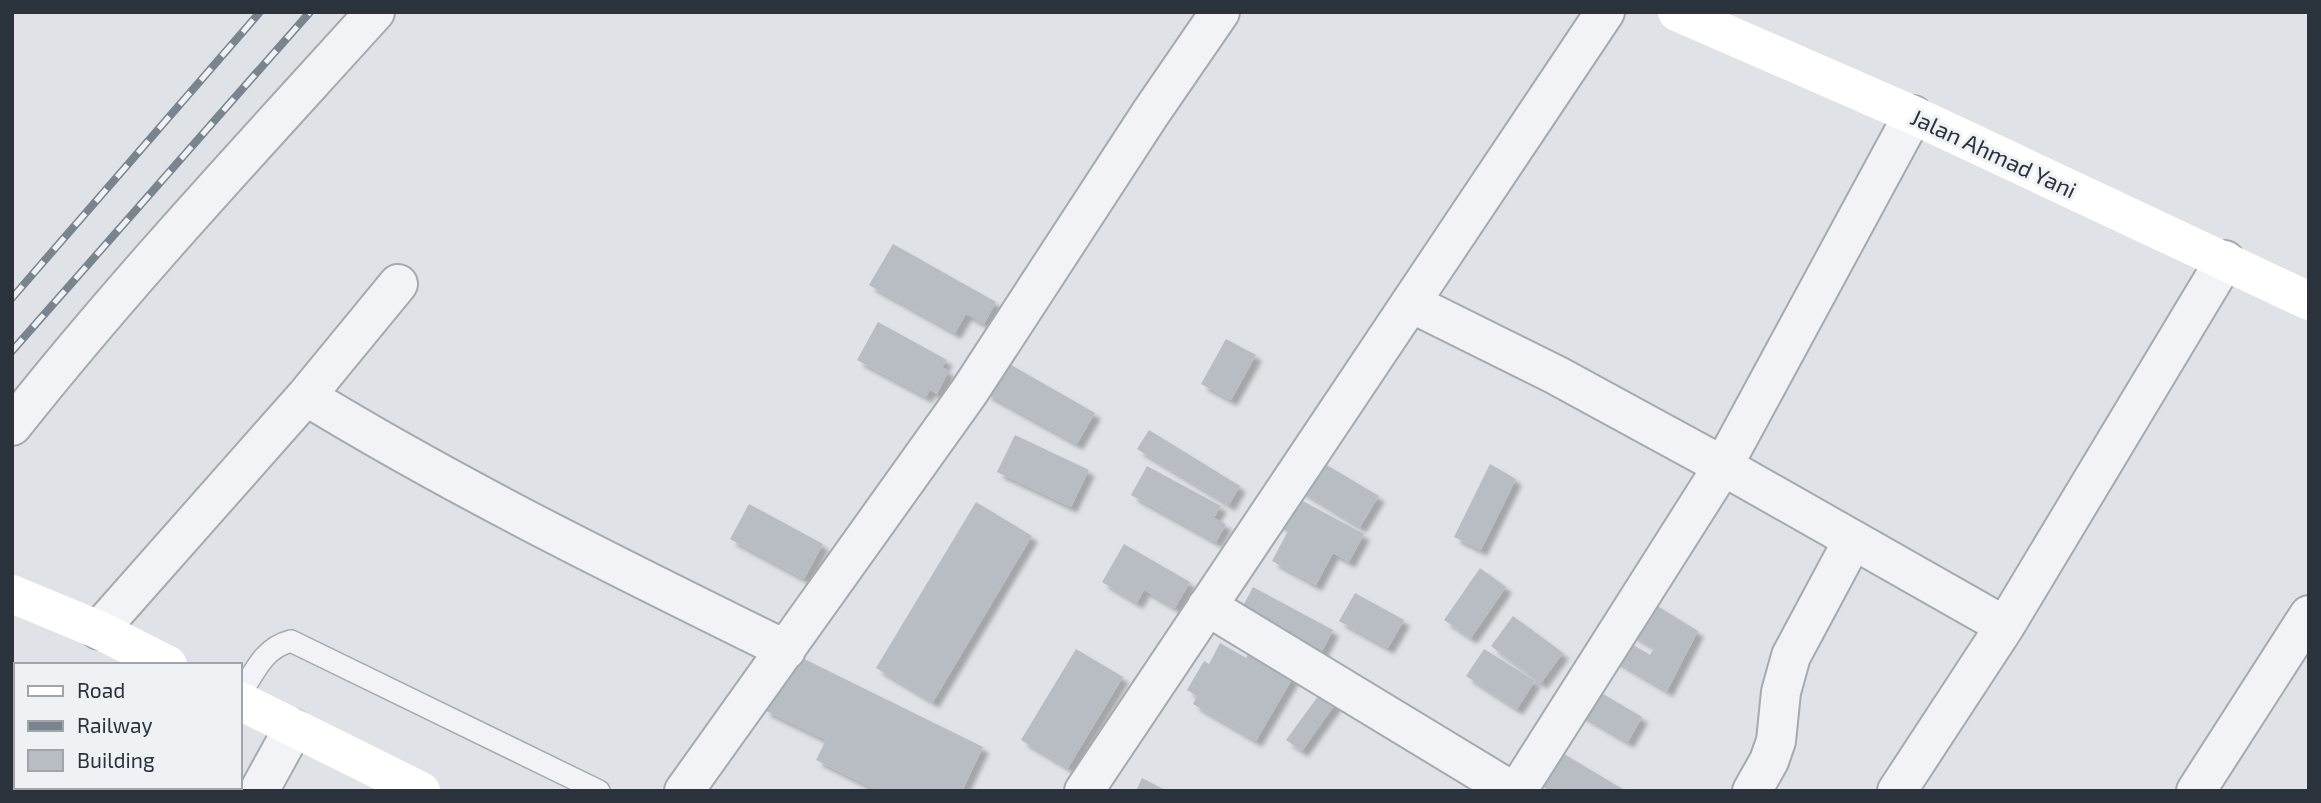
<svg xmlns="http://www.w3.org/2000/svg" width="2321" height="803" font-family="'Exo 2',sans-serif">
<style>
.building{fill:#b7bdc3;filter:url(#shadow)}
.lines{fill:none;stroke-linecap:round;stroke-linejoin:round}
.lane-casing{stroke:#a5aab0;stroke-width:24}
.street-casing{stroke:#a5aab0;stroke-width:42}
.lane{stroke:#f2f3f6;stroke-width:21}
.street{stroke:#f2f3f6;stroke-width:38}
.secondary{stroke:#fff;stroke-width:38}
.rail-casing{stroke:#7a848f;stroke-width:8}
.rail{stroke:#eff2f5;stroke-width:5;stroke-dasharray:16;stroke-linecap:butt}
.labels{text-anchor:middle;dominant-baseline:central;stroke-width:6;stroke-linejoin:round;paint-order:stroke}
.street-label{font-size:23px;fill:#2a323c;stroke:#eff2f5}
</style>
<defs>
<filter id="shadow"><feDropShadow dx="6" dy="6" stdDeviation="2" flood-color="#0004"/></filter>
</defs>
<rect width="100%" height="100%" fill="#dfe3e7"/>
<path class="building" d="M893,244L996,302L984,324L966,314L955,333L869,285Z
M878,322L947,360L942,367L949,371L937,394L930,390L926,397L857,360Z
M1226,339L1256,355L1231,400L1201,384Z
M1004,361L1095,413L1077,444L985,393Z
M1149,430L1240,486L1229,505L1137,449Z
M1015,435L1089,470L1071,507L997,472Z
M1313,457L1379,496L1360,527L1295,487Z
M1490,464L1516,479L1481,550L1454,537Z
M1147,466L1221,506L1214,518L1226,524L1216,542L1131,495Z
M1286,492L1364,534L1349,562L1333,553L1316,585L1272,561L1289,529L1271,520Z
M976,502L1032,536L933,702L876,668Z
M749,504L823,544L804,579L730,539Z
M1124,544L1190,582L1175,608L1144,590L1137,603L1102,582Z
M1480,568L1506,587L1471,638L1444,620Z
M1253,587L1333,630L1317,661L1236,619Z
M1355,593L1404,620L1388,648L1339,621Z
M1646,599L1698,631L1667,691L1608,656L1620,637L1650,655L1654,648L1627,631Z
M1513,616L1563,653L1541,683L1491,646Z
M1220,643L1246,658L1251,650L1295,674L1256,741L1193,704L1197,696L1187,690L1204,661L1209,664Z
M1076,649L1123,677L1068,768L1021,740Z
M1484,649L1535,681L1517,709L1466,676Z
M792,653L983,747L962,791H879L816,760L826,740L764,710Z
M1588,685L1642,717L1628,742L1573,710Z
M1324,688L1339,699L1302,751L1286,740Z
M1559,751L1626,791H1550L1540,785Z
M1142,778L1167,791H1136Z"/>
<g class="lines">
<g class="lane-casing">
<path id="lane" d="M240,695C254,673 263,648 291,641L599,791"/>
</g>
<g class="street-casing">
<path id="street" d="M1411,303L1556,375L1723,466L2005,626
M306,396C460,490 624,570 786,650
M12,426C126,282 252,148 375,12
M1207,606L1512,791
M99,630L306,396L398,284
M259,791L293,729
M684,791L969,392L1150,114L1220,12
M1084,791L1605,12
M1517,791L1723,466L1913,115
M1752,791L1769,761L1776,741L1781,692L1791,656L1853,540
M1897,791L2005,626L2225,260
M2196,791L2309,615"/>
</g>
<use href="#lane" class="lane"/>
<use href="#street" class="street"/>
<path class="secondary" d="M1677,12L1913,115L2309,301
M12,594L99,630L168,665
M240,701L421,791"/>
<g class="rail-casing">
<path id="rail" d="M12,298L260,12
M12,351L310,12"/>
</g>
<use href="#rail" class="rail"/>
</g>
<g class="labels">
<g class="street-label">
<text transform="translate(1994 153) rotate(25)">Jalan Ahmad Yani</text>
</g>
</g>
<rect width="2321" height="803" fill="none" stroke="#2a323c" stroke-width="28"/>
<rect x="14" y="663" width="228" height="126" fill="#eff2f5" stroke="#a0a5ab" stroke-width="2"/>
<rect x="28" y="686" width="35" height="10" fill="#ffffff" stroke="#a0a5ab" stroke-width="2"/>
<text x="77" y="698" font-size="21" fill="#2a323c">Road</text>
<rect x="28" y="721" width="35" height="10" fill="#7a848f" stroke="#a0a5ab" stroke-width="2"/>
<text x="77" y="733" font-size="21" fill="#2a323c">Railway</text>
<rect x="28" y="750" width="35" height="21" fill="#b7bdc3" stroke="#a0a5ab" stroke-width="2"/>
<text x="77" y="768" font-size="21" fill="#2a323c">Building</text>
</svg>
